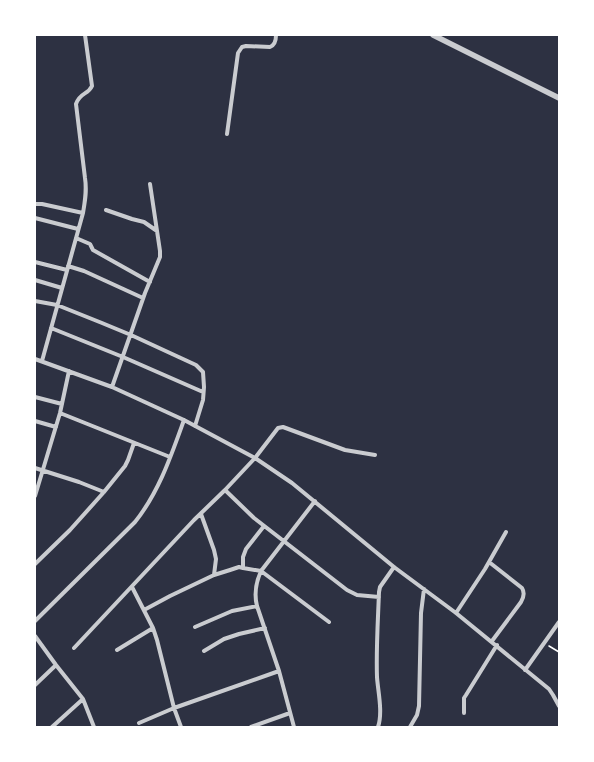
<svg xmlns="http://www.w3.org/2000/svg" width="594" height="762" font-family="Poppins,sans-serif">
<style>
.lines{fill:none;stroke-linecap:round;stroke-linejoin:round}
.path{stroke:#fff;stroke-width:1.5}
.minor{stroke:#caccd0;stroke-width:4}
.tertiary{stroke:#caccd0;stroke-width:5.5}
</style>
<rect width="100%" height="100%" fill="#2d3142"/>
<g class="lines">
<path class="path" d="M549,646L559,652"/>
<path class="minor" d="M227,134L238,53L242,47L246,46L270,47C275,45 276,40 276,35
M35,204H42L83,213
M106,210L132,219L144,222L157,231
M35,218L78,229
M76,238L90,244L93,250L150,282
M35,262L67,270
M68,266L84,271L143,298
M35,280L62,288
M35,301L57,305L102,323L131,335L196,365L203,372L204,387L203,400L195,426
M51,328L123,357L203,392
M35,359L112,387L184,420L255,458L292,483L394,567L456,613L549,689L553,695L559,706
M42,361L83,213C85,201 87,191 85,178L76,104C80,92 88,95 92,86L85,35
M112,387L145,293L160,257V251L150,184
M35,397L62,404
M60,413L170,457
M35,421L56,427
M35,468L79,482L104,492
M225,490L254,518L347,590L357,595L379,597
M35,496L60,413L69,371
M201,514L214,550L216,559L214,575
M489,562L522,588C525,593 524,597 521,602L492,641
M35,564L70,530L104,492L125,466L128,460L134,443
M243,568V557L246,549L264,526
M132,587L153,628L157,640L174,708L181,727
M144,610L170,596L214,575L230,570L239,567L243,568L261,571L329,622
M456,613L485,569L506,532
M35,621L135,522C159,492 171,456 184,420
M195,627L232,611L257,606
M35,636L56,665L83,699L94,727
M74,648L194,520L225,490L255,458L278,428L283,427L345,450L375,455
M117,650L153,628
M204,651L224,639L239,634L265,628
M525,670L559,622
M35,685L56,665
M464,713V698L466,695L497,645
M139,723L174,708L279,671
M52,727L83,699
M251,727L290,713
M294,727L279,671L257,606C254,594 256,582 261,571L315,501
M378,727C383,712 378,692 377,677C376,649 378,620 379,592L380,587L394,567
M410,727L417,715L419,706L421,613L424,589"/>
<path class="tertiary" d="M433,35L559,98"/>
</g>
<rect width="594" height="762" fill="none" stroke="#ffffff" stroke-width="72"/>
</svg>
